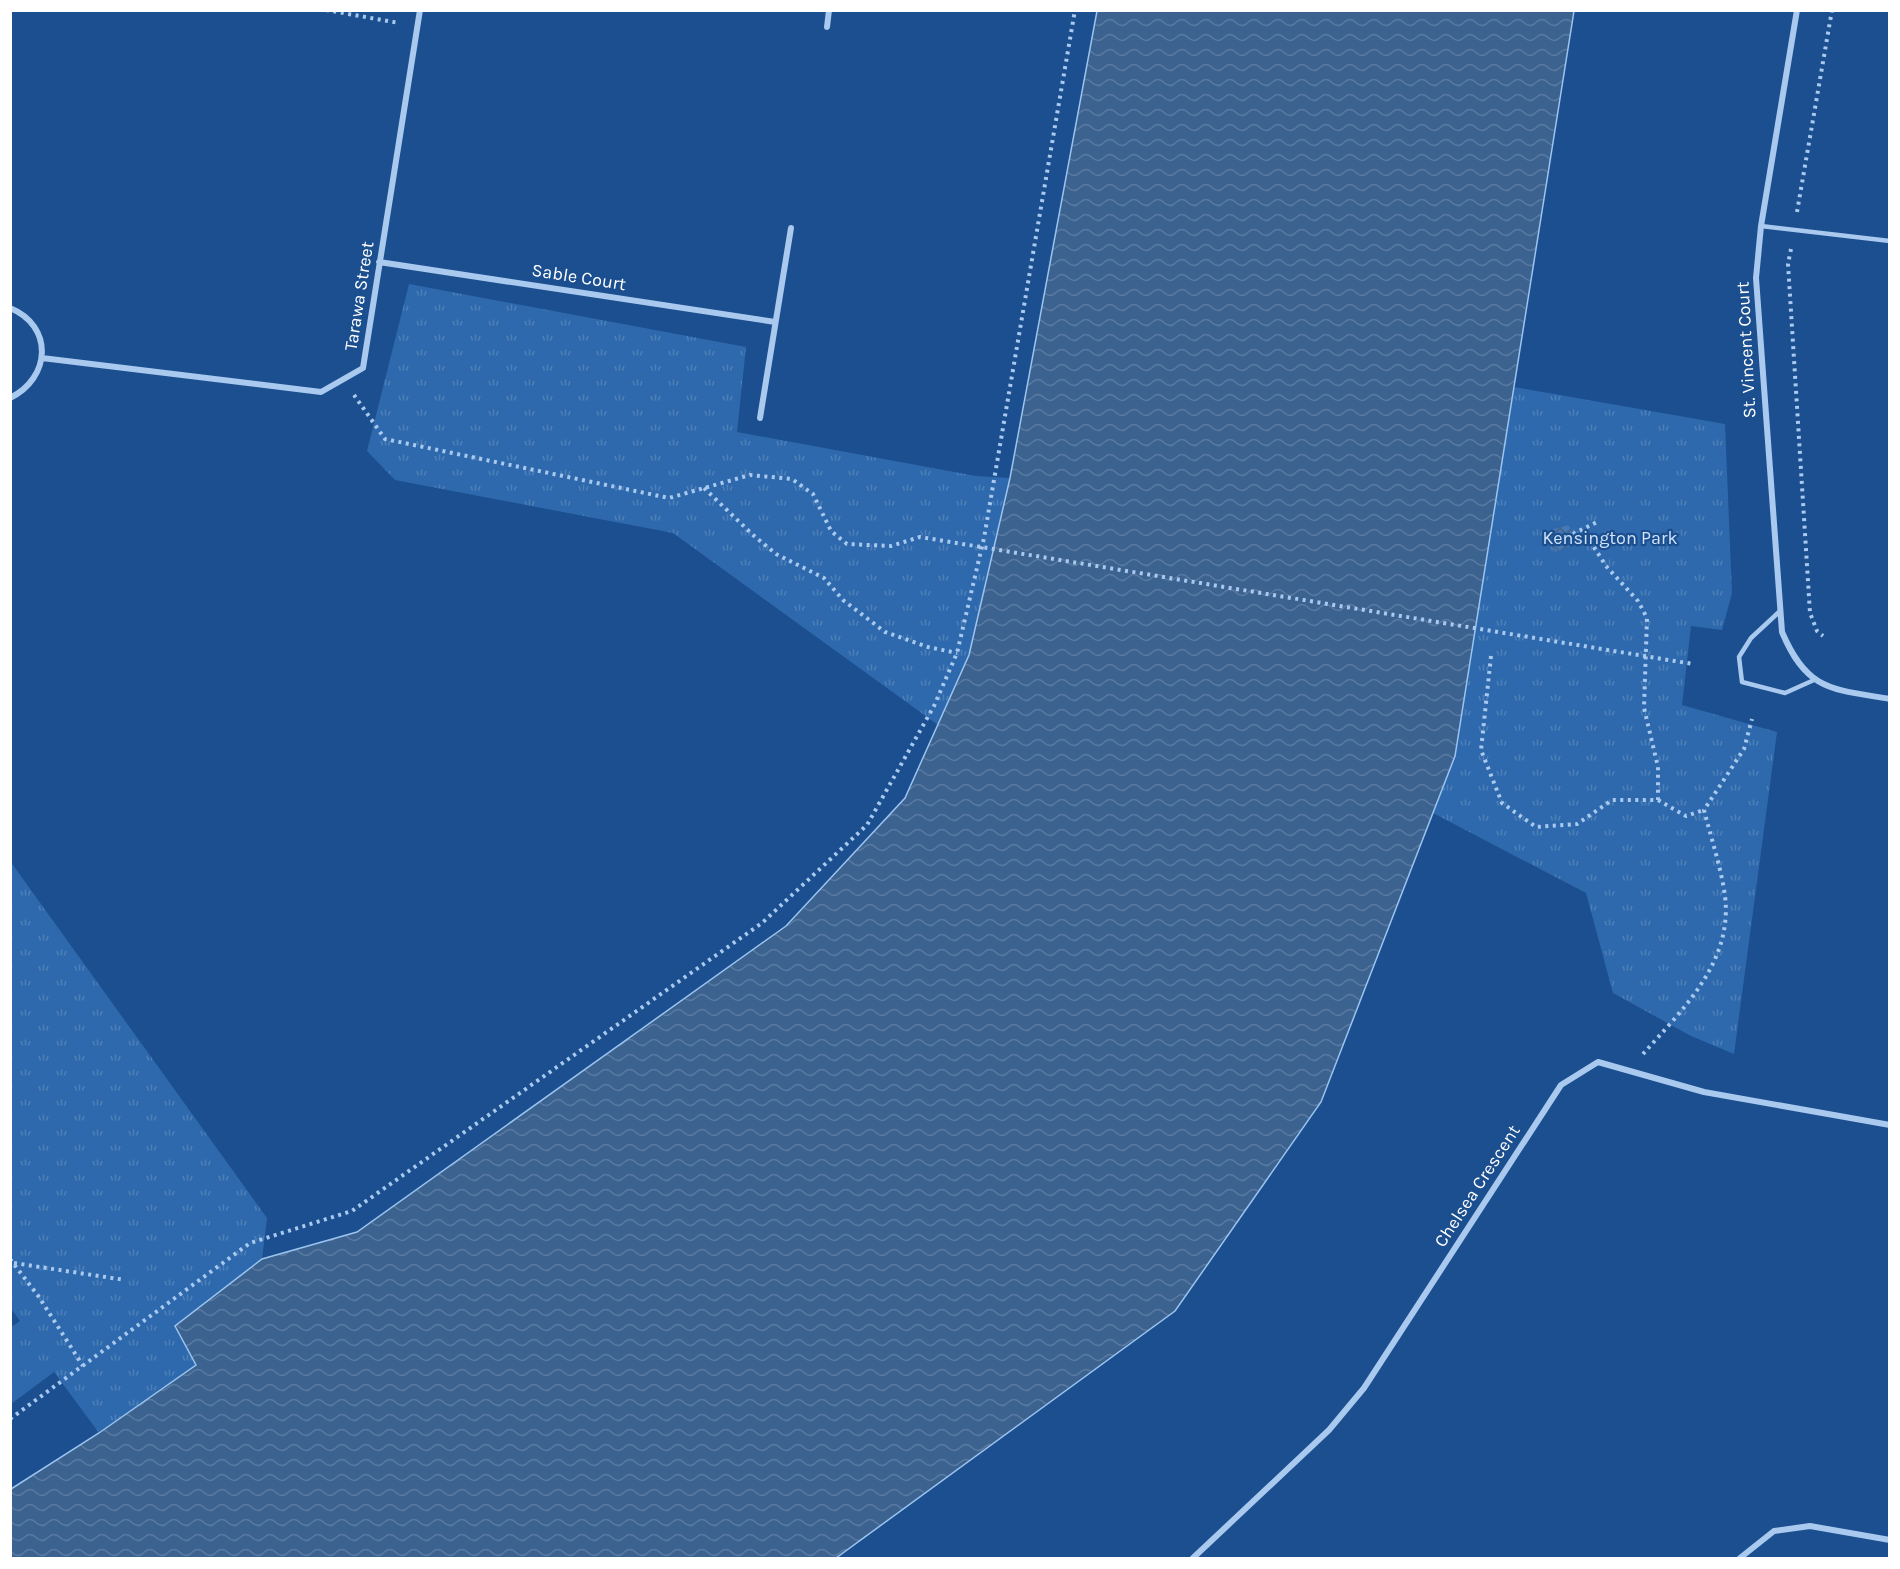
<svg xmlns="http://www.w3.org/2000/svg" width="1900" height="1569" font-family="Karla,sans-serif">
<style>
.park{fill:url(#park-tufts)}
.water{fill:url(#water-waves);stroke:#9cc4f0;stroke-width:1.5}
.building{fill:url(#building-cross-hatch)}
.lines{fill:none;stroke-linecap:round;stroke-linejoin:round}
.path{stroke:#a9c9ee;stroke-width:4;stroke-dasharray:3 4.5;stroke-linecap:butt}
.service{stroke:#a9c9ee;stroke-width:4.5}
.minor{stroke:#a9c9ee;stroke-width:6}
.labels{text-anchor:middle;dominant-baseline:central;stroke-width:4.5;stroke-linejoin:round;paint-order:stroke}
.street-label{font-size:18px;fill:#fff;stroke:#1b4f8f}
.park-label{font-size:18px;fill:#cfe3fa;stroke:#1b4f8f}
</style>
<defs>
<pattern id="park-tufts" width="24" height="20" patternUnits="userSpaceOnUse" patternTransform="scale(1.5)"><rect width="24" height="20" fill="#2e69ad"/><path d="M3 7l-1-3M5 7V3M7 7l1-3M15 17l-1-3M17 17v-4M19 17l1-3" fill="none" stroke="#4d80b9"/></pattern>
<pattern id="water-waves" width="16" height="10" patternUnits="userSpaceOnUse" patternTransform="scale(1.5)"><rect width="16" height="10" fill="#3c6290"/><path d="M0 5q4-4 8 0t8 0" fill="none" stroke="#597aa1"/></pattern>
<pattern id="building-cross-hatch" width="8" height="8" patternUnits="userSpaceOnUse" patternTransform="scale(1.5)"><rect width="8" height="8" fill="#4478b7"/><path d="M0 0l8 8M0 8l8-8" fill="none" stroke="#486282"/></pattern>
</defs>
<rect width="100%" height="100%" fill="#1b4f8f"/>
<path class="park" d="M409,284L746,347L737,432L976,476L1010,478L969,655L938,725L673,533L395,480L367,451Z
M1514,387L1725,424L1732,593L1722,630L1691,626L1682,705L1777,732L1734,1054L1691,1036L1613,993L1586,893L1433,813L1455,756Z
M10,861L267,1218L262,1259L175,1326L196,1365L99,1433L54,1372L11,1404V1327L20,1321L10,1307Z"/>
<path class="water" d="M1097,11H1574L1455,756L1321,1102L1175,1311L836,1558H11V1489L99,1433L196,1365L175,1326L262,1259L357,1232L786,926L905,798L969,655L1010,478Z"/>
<path class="building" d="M1569,525L1576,544L1555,552L1546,531Z"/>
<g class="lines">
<path class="path" d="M326,10L399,23
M1797,212L1832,10
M1791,249L1788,264L1810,613L1817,631L1823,636
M354,395L385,439L669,498L750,475L792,479L813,494L831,531L847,544L891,546L920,537L1693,664
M704,488L753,535L776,554L824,578L843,600L885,632L928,647L957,653
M1573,534L1597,522
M1491,656L1481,750L1502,803L1536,827L1577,824L1612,800H1658V767L1644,708L1647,618L1638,601L1606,566L1583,530
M1658,800L1686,816L1704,810
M1643,1054C1683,1009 1733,962 1725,896C1721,867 1711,838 1704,810L1744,749L1752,719
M10,1259L39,1297L83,1366
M14,1263L125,1280
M10,1419L250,1243L352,1211L762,923L867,825L934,706L957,653L984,538L1075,10"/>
<path class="service" d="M1761,226L1890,241
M1779,612L1751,638L1739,657L1742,682L1785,693L1814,680"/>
<path class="minor" d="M1797,10L1761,226L1756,278L1782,632C1807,691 1831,689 1890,699
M827,27L829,10
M379,262L775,322
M10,308C54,326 51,378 10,398
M42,358L321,392L363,368L420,10
M760,418L791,228
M1193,1558L1329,1430L1364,1388L1561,1085L1598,1062L1704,1092L1890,1125
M1740,1558L1774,1531L1810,1526L1890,1540"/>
</g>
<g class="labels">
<g class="street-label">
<text transform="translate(579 277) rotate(9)">Sable Court</text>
<text transform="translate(359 296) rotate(-81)">Tarawa Street</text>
<text transform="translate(1746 350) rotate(-93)">St. Vincent Court</text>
<text transform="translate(1477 1186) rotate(-57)">Chelsea Crescent</text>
</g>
<g class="park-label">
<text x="1610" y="538">Kensington Park</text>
</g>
</g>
<rect width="1900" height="1569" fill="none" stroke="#ffffff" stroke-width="24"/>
</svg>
